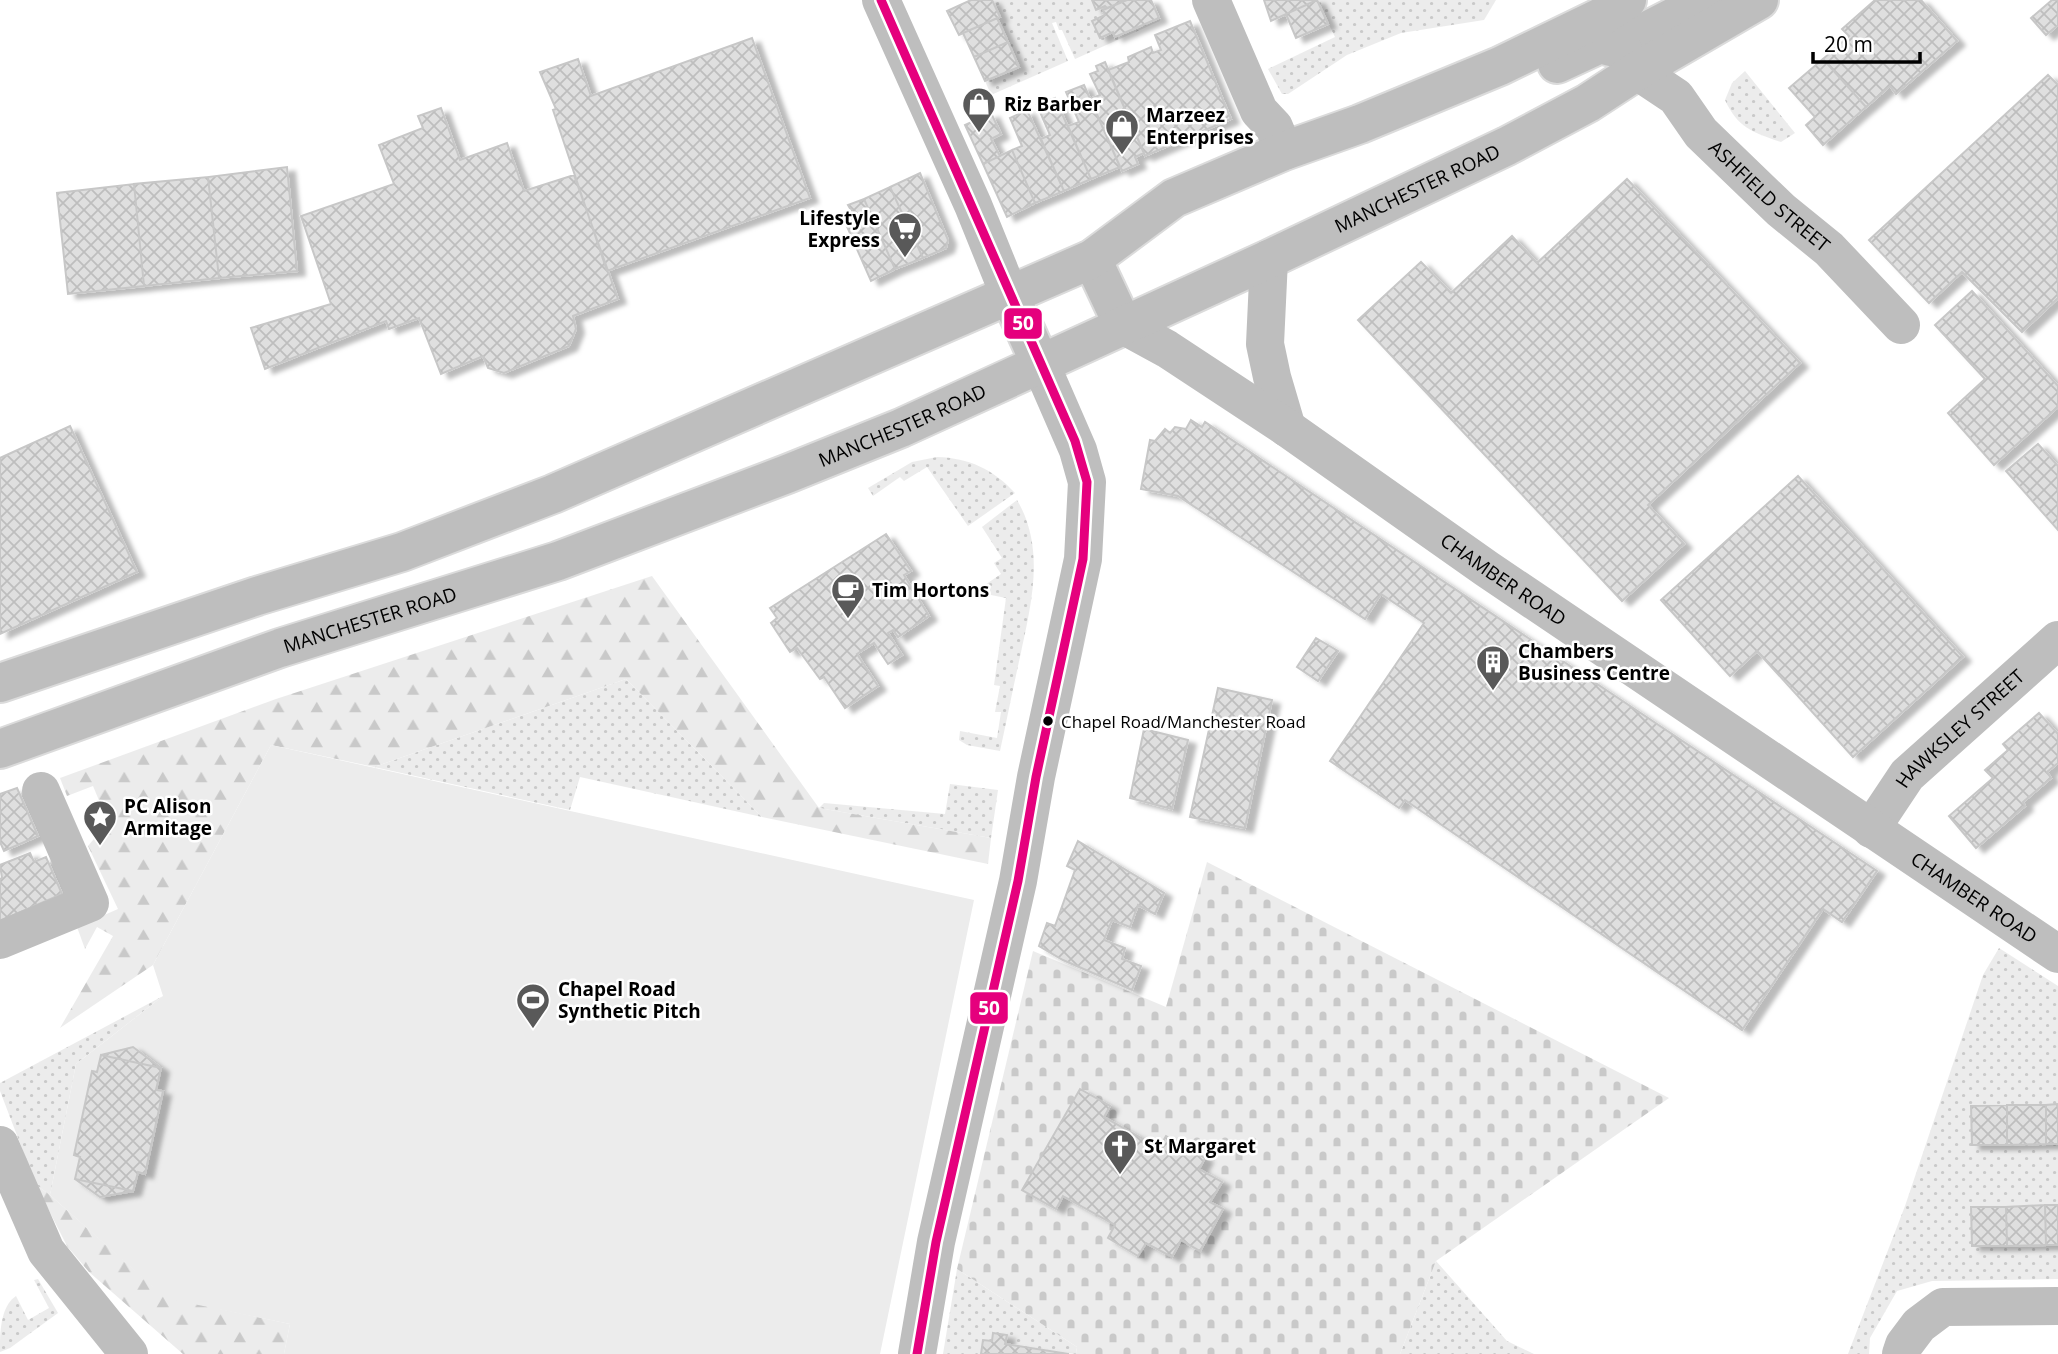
<svg xmlns="http://www.w3.org/2000/svg" width="2058" height="1354" font-family="'Open Sans',sans-serif">
<style>
.grass{fill:url(#grass-dots)}
.forest{fill:url(#forest-firs)}
.cemetery{fill:url(#cemetery-stones)}
.park{fill:#ececec}
.building{fill:url(#building-cross-hatch);stroke:#c7c7c7;stroke-width:2;filter:url(#shadow)}
.lines{fill:none;stroke-linecap:round;stroke-linejoin:round}
.trunk-casing{stroke:#dbdbdb;stroke-width:42}
.minor{stroke:#bebebe;stroke-width:38}
.tertiary{stroke:#bebebe;stroke-width:38}
.trunk{stroke:#bebebe;stroke-width:38}
.bus-1-casing{stroke:#fff;stroke-width:14}
.bus-1{stroke:#e5007d;stroke-width:9}
.bus-dot{fill:#000;stroke:#fff;stroke-width:2.5}
.labels{text-anchor:middle;dominant-baseline:central;stroke-width:5;stroke-linejoin:round;paint-order:stroke}
.bus-label{font-size:17px;fill:#000;stroke:#fff;text-anchor:start}
.poi-label{font-size:19px;font-weight:bold;fill:#000;stroke:#fff;text-anchor:start}
.street-label{font-size:19px;fill:#000;stroke:#fff}
.line-badge{stroke:#fff;stroke-width:2.5}
.badge-label{font-size:19px;text-anchor:middle;font-weight:bold;fill:#fff}
</style>
<defs>
<pattern id="grass-dots" width="8" height="8" patternUnits="userSpaceOnUse" patternTransform="scale(1.75)"><rect width="8" height="8" fill="#ececec"/><path d="M2 2h.1M6 6h.1" fill="none" stroke="#c9c9c9" stroke-width="1.8" stroke-linecap="round"/></pattern>
<pattern id="forest-firs" width="22" height="20" patternUnits="userSpaceOnUse" patternTransform="scale(1.75)"><rect width="22" height="20" fill="#ececec"/><path d="M5 1l3.5 6h-7zM16 11l3.5 6h-7z" fill="#c9c9c9"/></pattern>
<pattern id="cemetery-stones" width="16" height="16" patternUnits="userSpaceOnUse" patternTransform="scale(1.75)"><rect width="16" height="16" fill="#ececec"/><path d="M2 7V4a2 2 0 0 1 4 0v3zM10 15v-3a2 2 0 0 1 4 0v3z" fill="#c9c9c9"/></pattern>
<pattern id="building-cross-hatch" width="8" height="8" patternUnits="userSpaceOnUse" patternTransform="scale(1.75)"><rect width="8" height="8" fill="#dfdfdf"/><path d="M0 0l8 8M0 8l8-8" fill="none" stroke="#bebebe"/></pattern>
<filter id="shadow"><feDropShadow dx="8" dy="4.5" stdDeviation="2" flood-color="#0004"/></filter>
</defs>
<rect width="100%" height="100%" fill="#fff"/>
<path class="grass" d="M992,0H1092L1096,10L1105,6V15L1092,21L1100,37L1113,32L1116,37L1159,18L1160,21L1075,59L1062,30H1059L1056,22L1052,23L1068,61L991,95L985,81L1019,66L997,18L1000,17Z
M1317,0H1496L1484,20L1401,33L1347,55L1288,94H1282L1268,69L1335,37Z
M1745,71L1795,133L1781,142C1752,132 1738,128 1725,100L1732,83Z
M937,457C969,458 993,469 1015,493L968,526L927,467L904,481L900,477L873,496L868,488L912,462Z
M1017,500C1046,549 1031,605 1020,657C1013,688 1007,719 1000,751L967,745L959,740L960,731L997,738L1001,712H995L1000,686L994,685L1006,598L981,593L979,589L1001,574L994,563L1002,558L982,527Z
M626,679L762,817L580,777L570,810L374,767Z
M950,784L998,790L991,838L819,808L824,803L945,814Z
M1999,948L2058,986V1104L2007,1105L1972,1145L2058,1144V1205L1971,1207L1972,1246L2058,1245V1279L1932,1281L1897,1291L1870,1338L1869,1354H1848L1905,1206L1983,975Z
M163,996L76,1064L50,1195L36,1185L0,1091V1083Z
M1436,1261L1507,1341L1534,1354H1400Z
M957,1269L1077,1347L1076,1354L1005,1344L1006,1335L994,1333L992,1341L983,1340L981,1354H943Z
M38,1279L58,1313L10,1348L0,1352C0,1333 0,1307 16,1296L28,1320L49,1308L34,1280Z"/>
<path class="forest" d="M652,576L819,808L991,838L988,864L762,817L626,679L374,767L271,745L153,965L60,1028L113,936L97,927L85,949L77,927L118,909L88,846L108,822L93,786L67,796L60,778L276,699Z
M36,1185L50,1195L165,1297L290,1324L284,1354H183L89,1272L67,1246Z"/>
<path class="cemetery" d="M1207,862L1669,1098L1436,1261L1400,1354H1076L1077,1347L957,1269L1033,951L1166,1007Z"/>
<path class="park" d="M271,745L974,900L880,1354H284L290,1324L165,1298L50,1195L76,1064L163,996L153,965Z"/>
<path class="building" d="M971,0H992L1000,17L959,35L947,11Z
M1092,0H1127L1107,8L1105,6L1096,10Z
M1127,0H1151L1159,18L1115,37L1113,32L1100,38L1092,21L1105,15L1103,10Z
M1264,0H1317L1271,21Z
M1317,0L1328,24L1296,38L1286,14Z
M1875,0H1921L1957,41L1896,94L1890,86L1866,107L1823,59L1849,36L1842,29Z
M2052,0H2058V25L2046,35L2031,18Z
M997,18L1008,42L974,57L963,33Z
M1190,21L1231,119L1145,156L1108,70L1129,62L1128,57L1151,47L1153,53L1161,50L1155,35Z
M752,38L810,198L607,271L553,110L556,109L540,72L578,59L591,96Z
M1008,42L1019,67L985,81L974,57Z
M1823,59L1866,107L1823,145L1806,125L1815,117L1789,88Z
M1105,62L1144,153L1135,157L1138,164L1122,171L1090,99L1100,95L1090,74L1098,71L1096,66Z
M2048,75L2058,85V298L2022,332L1962,272L1929,303L1869,240Z
M1084,85L1120,167L1091,179L1068,126L1079,122L1066,92Z
M1055,98L1091,179L1064,191L1041,139L1050,135L1037,105Z
M441,108L460,160L507,143L524,191L574,175L618,299L573,316L576,329L569,346L504,373L488,368L483,356L441,374L419,318L389,329L386,321L265,369L251,328L331,304L301,216L394,184L379,145L423,128L418,116Z
M1027,110L1064,191L1035,203L1012,150L1022,146L1010,118Z
M991,113L1001,134L991,139L1000,156L983,164L965,125Z
M1012,150L1035,203L1007,217L983,164Z
M287,167L297,271L219,278L208,177Z
M920,173L948,240L946,248L923,258L890,187Z
M208,177L219,278L144,286L134,184Z
M1627,179L1800,363L1648,505L1684,544L1622,601L1358,320L1421,262L1451,293L1512,236L1537,263Z
M134,184L144,286L68,294L57,193Z
M890,187L923,258L895,269L864,199Z
M864,199L895,269L871,281L845,222L855,217L848,205Z
M1972,291L2058,386V407L1994,465L1948,413L1985,379L1935,325Z
M1191,420L1202,427L1205,422L1877,871L1842,922L1823,909L1742,1030L1405,800L1399,808L1330,761L1424,623L1381,594L1365,619L1178,496L1141,489L1150,440L1155,441L1165,429L1170,433L1175,427L1186,429Z
M70,426L137,572L0,634V458Z
M2038,444L2058,466V530L2006,471Z
M1798,476L1963,657L1853,757L1757,651L1730,676L1661,600Z
M886,534L911,571L904,575L929,616L898,637L893,630L888,633L902,655L888,664L874,643L857,654L878,686L845,708L824,677L820,679L797,648L790,652L771,623L777,618L770,608Z
M1316,638L1338,651L1318,681L1297,667Z
M1218,688L1272,700L1245,828L1190,817Z
M2039,713L2058,734V763L2047,772L2051,778L2023,802L2025,806L1976,848L1949,816L1993,778L1985,770L2008,750L2003,744Z
M1144,729L1188,740L1172,809L1130,798Z
M17,788L38,836L4,851L0,842V794Z
M1078,841L1164,893L1155,914L1138,905L1130,927L1112,920L1104,940L1125,948L1122,959L1141,966L1132,990L1063,960L1039,946L1047,923L1055,926L1075,870L1067,866Z
M30,853L34,862L46,857L62,894L0,921V879L2,878L0,865Z
M133,1047L161,1068L101,1055Z
M101,1055L161,1068L156,1090L163,1091L145,1174L138,1172L133,1191L75,1179L80,1157L74,1155L92,1071L97,1072Z
M1080,1089L1110,1106L1104,1117L1159,1148L1166,1136L1205,1158L1199,1169L1222,1182L1210,1202L1223,1209L1200,1251L1181,1240L1172,1257L1146,1243L1138,1256L1108,1238L1115,1225L1063,1196L1056,1209L1022,1190Z
M2058,1104V1144H2046V1105Z
M2007,1105H2046V1144L2007,1145Z
M2007,1105V1145H1972L1971,1106Z
M75,1179L133,1191L100,1197Z
M2045,1205L2046,1245L2007,1246L2006,1207Z
M2045,1205H2058V1245H2046Z
M1971,1207H2006L2007,1246H1972Z
M993,1333L1007,1335L1005,1344L1069,1354H981L983,1340L992,1341Z"/>
<g class="lines">
<g class="trunk-casing">
<g id="trunk">
<path d="M1612,34L1633,38L1707,0"/>
<path d="M1557,64L1600,44L1623,50"/>
<path d="M1092,259L1123,325"/>
<path d="M1009,294L1041,365"/>
<path d="M0,683L257,596L402,552L553,494L1092,259L1174,198L1284,151L1360,124L1500,66L1601,17L1627,0"/>
<path id="s4" d="M0,749L280,648L558,561L787,474L901,428L1269,259L1507,146L1588,103L1637,71L1759,0"/>
</g>
</g>
<g class="minor">
<path d="M881,0L973,205L1009,294"/>
<path d="M1211,0L1259,111L1274,127L1284,151"/>
<path id="s1" d="M1637,71L1676,97L1701,133L1781,210L1829,249L1901,325"/>
<path id="s2" d="M1871,829L1907,775L2058,640"/>
<path d="M0,940L90,903L41,791"/>
<path d="M0,1145L46,1251L129,1354"/>
<path d="M1901,1354L1904,1345L1919,1325L1943,1307L2058,1306"/>
</g>
<g class="tertiary">
<path d="M1269,259L1265,344L1272,377L1287,428"/>
<path id="s3" d="M1123,325L1167,349L1287,428L1487,569L2058,954"/>
<path d="M917,1354L936,1242L1018,881L1036,777L1083,559L1087,482L1078,450L1041,365"/>
</g>
<use href="#trunk" class="trunk"/>
<g class="bus-1-casing">
<path id="bus-1" d="M881,0L1075,441L1087,482L1083,559L1036,777L1018,881L936,1242L917,1354"/>
</g>
<use href="#bus-1" class="bus-1"/>
</g>
<defs>
<g id="shop-pin" transform="scale(1.75)"><path d="M0 17L-7.5 6A9.5 9.5 0 1 1 7.5 6Z" fill="#595959" stroke="#fff"/><path d="M-5-2.5h2.3a2.7 3.5 0 0 1 5.4 0H5L5.5 6h-11ZM-1.5-2.5h3a1.5 2.3 0 0 0-3 0Z" fill="#fff"/></g>
<g id="supermarket-pin" transform="scale(1.75)"><path d="M0 17L-7.5 6A9.5 9.5 0 1 1 7.5 6Z" fill="#595959" stroke="#fff"/><path d="M-6-5.5h2.5l.6 2H6L4.5 2H-2.5L-4.4-4H-6ZM-1.5 3.2a1.3 1.3 0 1 0 .1 0ZM3 3.2a1.3 1.3 0 1 0 .1 0Z" fill="#fff"/></g>
<g id="cafe-pin" transform="scale(1.75)"><path d="M0 17L-7.5 6A9.5 9.5 0 1 1 7.5 6Z" fill="#595959" stroke="#fff"/><path d="M-5.5-4.5H6V0H3Q3 3.5 0 3.5H-2.5Q-5.5 3.5-5.5 0ZM3-3.2v2h1.7v-2ZM-6 4.5H4V6H-6Z" fill="#fff"/></g>
<g id="building-pin" transform="scale(1.75)"><path d="M0 17L-7.5 6A9.5 9.5 0 1 1 7.5 6Z" fill="#595959" stroke="#fff"/><path d="M-4-6H4V6H1V3H-1V6H-4ZM-2.5-4.3h1.7v1.8h-1.7ZM.8-4.3h1.7v1.8H.8ZM-2.5-1h1.7V.8h-1.7ZM.8-1h1.7V.8H.8Z" fill="#fff"/></g>
<g id="sight-pin" transform="scale(1.75)"><path d="M0 17L-7.5 6A9.5 9.5 0 1 1 7.5 6Z" fill="#595959" stroke="#fff"/><path d="M0-6L1.8-2.2L6-1.7L2.9 1.2L3.7 5.4L0 3.3L-3.7 5.4L-2.9 1.2L-6-1.7L-1.8-2.2Z" fill="#fff"/></g>
<g id="stadium-pin" transform="scale(1.75)"><path d="M0 17L-7.5 6A9.5 9.5 0 1 1 7.5 6Z" fill="#595959" stroke="#fff"/><path d="M0-5a6.5 5 0 1 0 0 10a6.5 5 0 1 0 0-10ZM-3.5-1.8h7v3.6h-7Z" fill="#fff"/></g>
<g id="church-pin" transform="scale(1.75)"><path d="M0 17L-7.5 6A9.5 9.5 0 1 1 7.5 6Z" fill="#595959" stroke="#fff"/><path d="M-1.2-6h2.4v3.5h3.3v2.4h-3.3V6h-2.4V-.1h-3.3v-2.4h3.3Z" fill="#fff"/></g>
</defs>
<g fill-rule="evenodd">
<use href="#shop-pin" x="979" y="104"/>
<use href="#shop-pin" x="1122" y="126"/>
<use href="#supermarket-pin" x="905" y="229"/>
<use href="#cafe-pin" x="848" y="590"/>
<use href="#building-pin" x="1493" y="662"/>
<use href="#sight-pin" x="100" y="817"/>
<use href="#stadium-pin" x="533" y="1000"/>
<use href="#church-pin" x="1120" y="1146"/>
</g>
<circle class="bus-dot" cx="1048" cy="721" r="6"/>
<g class="labels">
<g class="bus-label">
<text x="1061" y="721">Chapel Road/Manchester Road</text>
</g>
<g class="poi-label">
<text x="1004" y="104">Riz Barber</text>
<text x="1146" y="115">Marzeez<tspan x="1146" dy="22">Enterprises</tspan></text>
<text x="880" y="218" text-anchor="end">Lifestyle<tspan x="880" dy="22">Express</tspan></text>
<text x="872" y="590">Tim Hortons</text>
<text x="1518" y="651">Chambers<tspan x="1518" dy="22">Business Centre</tspan></text>
<text x="124" y="806">PC Alison<tspan x="124" dy="22">Armitage</tspan></text>
<text x="558" y="989">Chapel Road<tspan x="558" dy="22">Synthetic Pitch</tspan></text>
<text x="1144" y="1146">St Margaret</text>
</g>
<g class="street-label">
<text stroke="none"><textPath href="#s4" startOffset="1526">MANCHESTER ROAD</textPath></text>
<text stroke="none"><textPath href="#s1" startOffset="184">ASHFIELD STREET</textPath></text>
<text stroke="none"><textPath href="#s4" startOffset="959">MANCHESTER ROAD</textPath></text>
<text stroke="none"><textPath href="#s3" startOffset="458">CHAMBER ROAD</textPath></text>
<text stroke="none"><textPath href="#s4" startOffset="392">MANCHESTER ROAD</textPath></text>
<text stroke="none"><textPath href="#s2" startOffset="135">HAWKSLEY STREET</textPath></text>
<text stroke="none"><textPath href="#s3" startOffset="1026">CHAMBER ROAD</textPath></text>
</g>
</g>
<g class="line-badge">
<rect x="1003" y="307" width="40" height="33" rx="7" fill="#e5007d"/>
<rect x="969" y="991" width="40" height="34" rx="7" fill="#e5007d"/>
</g>
<g class="badge-label">
<text x="1023" y="330">50</text>
<text x="989" y="1015">50</text>
</g>
<path d="M1813 52v10h107v-10" fill="none" stroke="#000000" stroke-width="3.5"/>
<text x="1824" y="52" font-size="21" fill="#000000" stroke="#ffffff" stroke-width="5" paint-order="stroke">20 m</text>
</svg>
